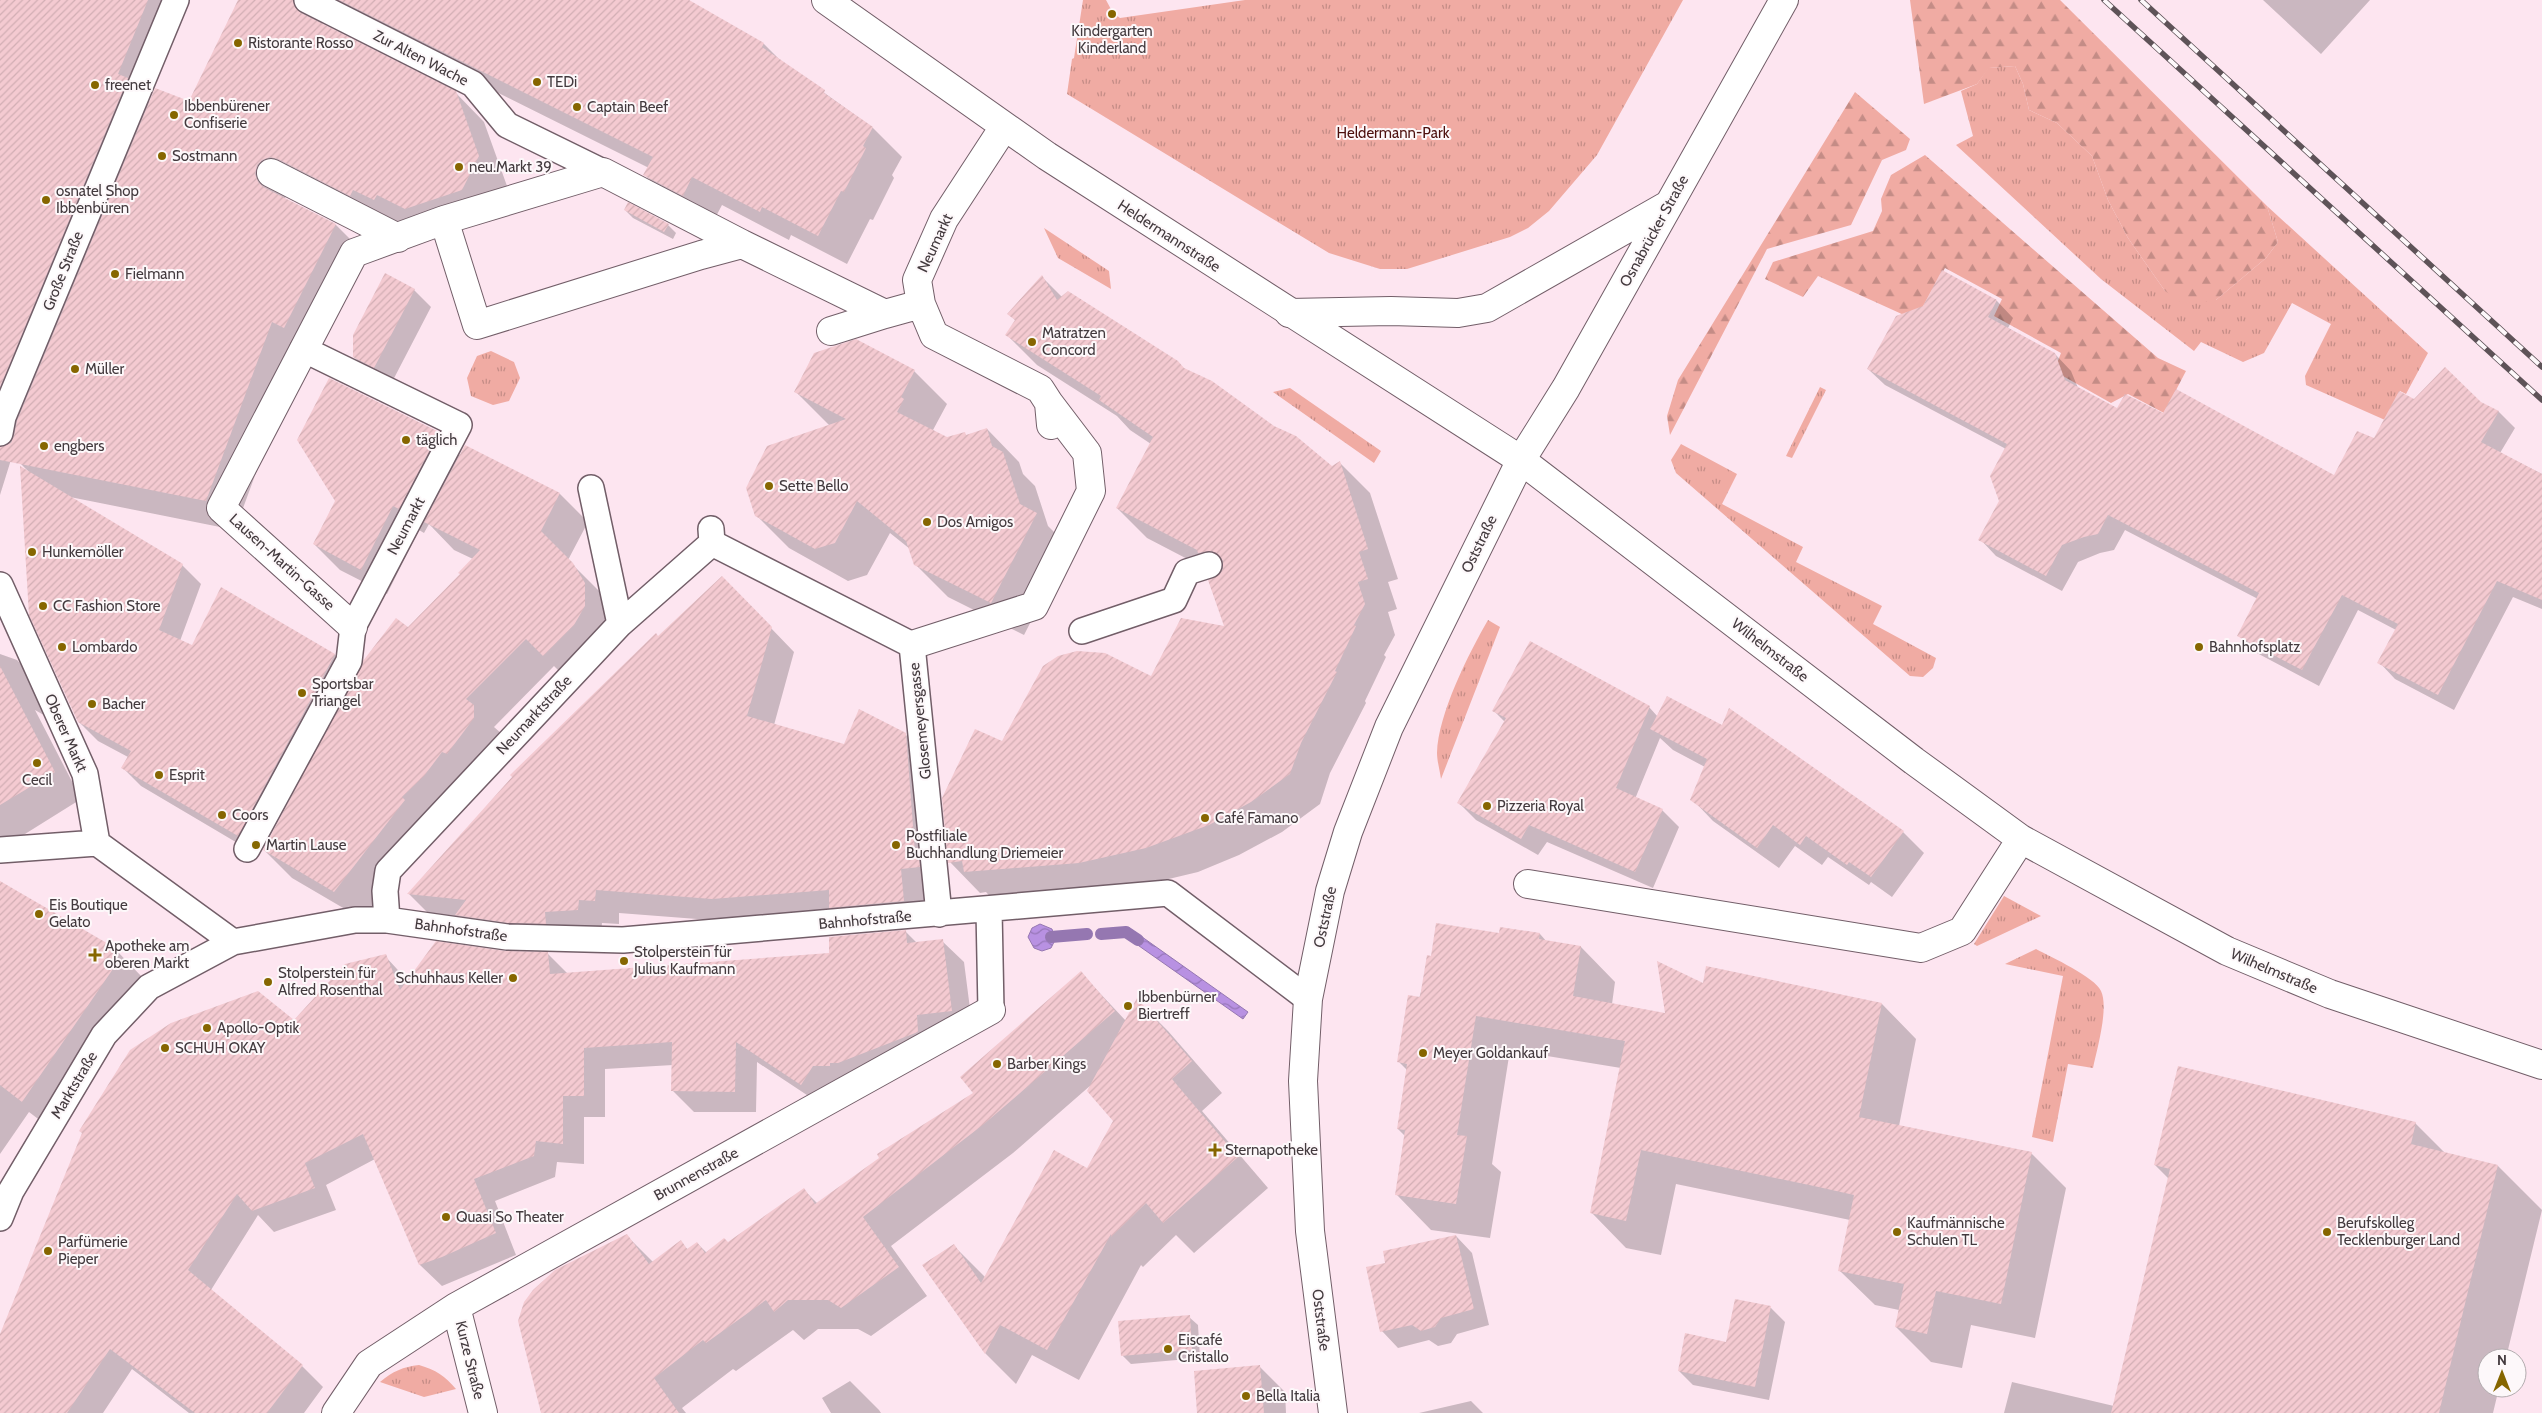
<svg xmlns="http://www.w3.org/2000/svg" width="2542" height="1413" font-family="Cabin,sans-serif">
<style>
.grass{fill:url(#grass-tufts)}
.forest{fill:url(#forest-firs)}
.water{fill:url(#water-waves);stroke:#9577b1}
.shadow{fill:#0003}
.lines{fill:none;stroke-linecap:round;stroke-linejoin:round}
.stream{stroke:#9577b1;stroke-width:12}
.building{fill:url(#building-hatch)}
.pedestrian-casing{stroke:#725e68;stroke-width:28}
.minor-casing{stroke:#725e68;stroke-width:30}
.secondary-casing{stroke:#725e68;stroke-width:30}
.pedestrian{stroke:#fff;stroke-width:25}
.minor{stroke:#fff;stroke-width:28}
.secondary{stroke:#fff;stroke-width:28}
.rail-casing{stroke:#5e5358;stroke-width:5.5}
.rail{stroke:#fdf8fa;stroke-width:4;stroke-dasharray:11;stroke-linecap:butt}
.poi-dot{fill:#866600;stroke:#fdf8fa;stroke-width:2}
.labels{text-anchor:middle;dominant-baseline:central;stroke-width:4;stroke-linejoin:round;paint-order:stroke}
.poi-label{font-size:15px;fill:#433a3e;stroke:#fdf8fa;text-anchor:start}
.street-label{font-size:15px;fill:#433a3e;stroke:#fdf8fa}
.park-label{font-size:15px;fill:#4d100e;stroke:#fdf8fa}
</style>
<defs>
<pattern id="grass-tufts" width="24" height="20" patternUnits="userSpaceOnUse" patternTransform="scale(1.25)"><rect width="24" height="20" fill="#f0aba3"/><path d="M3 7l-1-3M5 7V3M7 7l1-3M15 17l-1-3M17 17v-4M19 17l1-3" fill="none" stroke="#c48c86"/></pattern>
<pattern id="forest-firs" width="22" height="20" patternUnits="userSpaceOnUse" patternTransform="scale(1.25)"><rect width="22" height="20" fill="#f0aba3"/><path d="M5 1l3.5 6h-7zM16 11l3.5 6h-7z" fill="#c48c86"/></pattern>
<pattern id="water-waves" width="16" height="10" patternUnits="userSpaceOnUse" patternTransform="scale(1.25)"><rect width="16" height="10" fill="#b891e2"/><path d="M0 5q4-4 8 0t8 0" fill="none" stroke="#9777b9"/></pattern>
<pattern id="building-hatch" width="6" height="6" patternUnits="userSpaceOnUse" patternTransform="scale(1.25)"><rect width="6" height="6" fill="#f4cad1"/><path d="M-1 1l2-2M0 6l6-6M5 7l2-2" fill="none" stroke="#d2aeb4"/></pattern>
</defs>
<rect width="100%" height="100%" fill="#fde5f0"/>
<path class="grass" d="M1083,0H1106L1113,13L1120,18L1245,0H1683L1597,155L1549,211L1528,228L1510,237L1407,269H1380L1329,253L1067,94L1072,59L1074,58Z
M2015,66L2023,84L2029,110L2057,123L2092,156L2108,200L2128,238L2165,291L2216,300L2266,258L2278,242L2267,206L2428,353L2406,394L2400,391L2385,420L2306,385L2305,376L2331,324L2292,303L2264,353L2243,362L2201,342L2194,351L2101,279L1956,145L1973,136L1961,91L1977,84L1988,68Z
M1044,228L1109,271L1111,289L1058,258Z
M491,351L514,362L520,378L509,401L493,405L471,396L467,378L477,356Z
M1820,387L1826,390L1792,458L1786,456Z
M1290,388L1381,451L1374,463L1273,392Z
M1681,444L1737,474L1722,504L1803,547L1796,562L1882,606L1873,624L1936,658L1933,668L1923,677L1910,676L1676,473L1671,460Z
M1488,620L1500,627L1441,779C1440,771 1437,761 1437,753C1438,714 1469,653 1488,620Z
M2004,896L2041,916L1977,946L1974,944Z
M2036,949C2051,957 2095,977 2101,991C2109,1008 2097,1049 2093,1068L2068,1064L2053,1142L2032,1137L2063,976L2005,964Z
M419,1365C436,1370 445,1376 456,1389L424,1397L380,1382C393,1371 403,1367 419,1365Z"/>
<path class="forest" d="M1910,0H2060L2267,206L2278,242L2266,258L2216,300L2185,305L2165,291L2128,238L2108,200L2092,156L2057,123L2029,110L2023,84L2015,66L1989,68L1977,84L1924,104Z
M1855,92L1910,139L1906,150L1882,160L1851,225L1767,249L1670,435L1667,416L1678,380Z
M1925,155L2158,358L2186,371L2164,413L2128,394L2111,403L2054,371L2061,353L1994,316L2002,299L1945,268L1915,320L1818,276L1803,297L1765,279L1773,262L1873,231L1882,211L1881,199L1891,175Z"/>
<path class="water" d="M1040,924L1052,929L1055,940L1051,948L1042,951L1034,948L1028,937L1032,928Z
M1128,927L1248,1012L1243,1019L1122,934Z"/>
<path class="shadow" d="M0,0H186L147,98L150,102L190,103L240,0H686L764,44L783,63L873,128L902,157L892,175L894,178L873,220L870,219L847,264L791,235L789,240L722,205L712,224L674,204L645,175L649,168L344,16H329L323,22L322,25L455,92L484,122L507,186L491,219L403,228L286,195L285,199L336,225L365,254L301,350L235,530L70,497L182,565L201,584L180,641L193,646L222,589L335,655L353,674L256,854L141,786L122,767L128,757L98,741L79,722L28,471L21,464L19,434L0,495Z
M2263,0H2370L2321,54Z
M625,210L668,225L676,233L673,239L633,218Z
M1943,272L1997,301L2013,318L2008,328L2055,354L2071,371L2078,388L2117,410L2163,415L2335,476L2414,401L2481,403L2499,412L2515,428L2500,453L2542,474V609L2513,597L2454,710L2395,679L2379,662L2396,630L2358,610L2319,686L2255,652L2239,636L2258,599L2125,530L2114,550L2100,553L2078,562L2062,591L1996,556L1980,539L2000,501L2006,449L1885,385L1868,369L1924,307Z
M1042,277L1062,297L1184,369L1332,467L1340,463L1370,493L1398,579L1388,582L1397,609L1388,612L1395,635L1384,655L1386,657L1365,701L1366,703L1330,773L1320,804L1282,832L1239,855L1198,872L1110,893L995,902L986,892L980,893L950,862L1002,743L1152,678L1226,628L1220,576L1147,538L1117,508L1151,444L1130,430L1117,416L1037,365L1007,335L1016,321L1009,314Z
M414,290L431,307L391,384L372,374L354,357Z
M856,341L914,371L947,404L933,430L936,432L947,439L964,433L967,436L987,429L1019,462L1023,474L1035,486L1048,526L1069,547L1024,635L948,597L915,564L910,549L890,533L867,575L848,581L789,548L756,515L830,426L796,392Z
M438,433L461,456L466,447L560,494L588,522L568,560L601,593L613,612L571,683L554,666L494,727L502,734L362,919L292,878L264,850L408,628L461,575L473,559L454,550L429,524L424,533L419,530L387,594L340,570L314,544Z
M745,601L794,652L774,725L845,745L905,734L929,758L924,892L927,924L736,922L619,913V924L602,923L601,933L568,936L432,917L409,894L658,637Z
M0,654L17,660L44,688L61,725L35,710L81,799L1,849L0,861Z
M1649,707L1658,717L1903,832L1924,853L1892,897L1871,882L1869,885L1828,857L1822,865L1795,846L1779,868L1713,821L1692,799L1705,767L1673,750L1660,738L1635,799L1662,810L1679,827L1653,888L1547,842L1538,855L1476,820L1459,803L1505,722L1493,710Z
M0,883L116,950L143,978L50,1128L29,1112L0,1154Z
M905,931L917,943L942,941L964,962L973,1032L822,1105L757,1062L756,1112H694L672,1090L673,1065L605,1069V1117H584V1164L557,1162L555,1177L495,1201L516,1255L442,1286L420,1265L375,1159L326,1185L336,1210L274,1232L258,1215L211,1290L302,1366L323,1387L304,1413H189L132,1369L103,1413H0V1340L294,1022L385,956L408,981L505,952L548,954L568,974L830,954Z
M1540,934L1547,942L1581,947L1615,982L1612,1004L1666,1014L1704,984L1882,1004L1916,1039L1899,1126L2031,1153L2066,1188L2035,1338L1971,1325L1962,1368L1931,1362L1896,1327L1899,1310L1875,1305L1840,1271L1850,1220L1676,1184L1661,1255L1626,1248L1592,1213L1621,1068L1510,1050L1492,1164L1501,1172L1490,1238L1431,1230L1397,1195L1405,1136L1398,1129L1407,1070L1399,1062L1432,957L1500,935Z
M1081,973L1126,1021L1137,1000L1168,1031L1222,1093L1202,1111L1268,1188L1194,1253L1176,1235L1143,1267L1141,1265L1079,1380L1032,1355L1016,1384L986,1354L924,1265L953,1245L986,1278L1088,1170L1114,1121L1091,1085L1013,1153L891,1246L927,1296L871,1336L858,1329H818L804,1340L793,1330L736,1371L733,1369L682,1408L686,1413H543L627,1236L653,1262L681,1242L688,1250L697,1243L707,1253L728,1243L804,1190L818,1204L975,1093Z
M2415,1123L2446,1154L2498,1166L2542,1210L2506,1358H2487V1388H2499L2493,1413H2004L2012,1382L2114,1406L2169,1179L2155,1165Z
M1456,1236L1472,1253L1489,1325L1457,1334L1451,1343L1438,1346L1429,1340L1398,1348L1382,1331L1387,1263Z
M1736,1300L1771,1308L1785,1322L1769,1400L1693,1385L1679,1371L1727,1343Z
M1189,1317L1198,1325L1200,1358L1131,1364L1122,1355Z
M1259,1366L1285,1392L1286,1413H1199Z
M850,1381L879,1410L881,1413H831L822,1398Z
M1471,1401L1483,1413H1419Z"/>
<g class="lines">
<path class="stream" d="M1101,934L1126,932L1138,940
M1051,937L1087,934"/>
</g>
<path class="building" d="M0,0H148L118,74L128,78L0,387Z
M238,0H293L295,7L301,13L456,91L479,156L462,190L405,209L377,195L374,200L353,190L350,196L278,159L270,157L262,160L257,165L255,174L258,182L263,187L336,224L284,328L272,322L206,501L0,460V447L11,443L14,436L17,421L155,88L189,101Z
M339,0H689L764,43L762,47L825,90L824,93L873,127L863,146L866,148L844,192L841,191L818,236L762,207L760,212L692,177L683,196L643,175L653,157Z
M628,202L669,224L664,232L624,210Z
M1942,270L1997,300L1988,317L2055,353L2065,380L2117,408L2125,394L2163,413L2176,389L2334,475L2357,431L2374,438L2399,391L2414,399L2445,367L2481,402L2499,411L2481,442L2542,474V600L2497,581L2438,695L2377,663L2398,624L2342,595L2302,670L2237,636L2259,593L2108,515L2098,534L2084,537L2062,545L2046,576L1978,540L1999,501L1990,476L2007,444L1867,369L1896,316L1923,306Z
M385,273L415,289L374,368L353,357V335Z
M1042,275L1057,300L1068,291L1178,361L1184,368L1212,381L1274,426L1296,436L1332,466L1340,461L1368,549L1359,552L1368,579L1358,582L1365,604L1354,625L1356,626L1335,671L1337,672L1301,743L1290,774L1251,802L1209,825L1146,848L1079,863L964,872L962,861L948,863L942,798L975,729L1002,741L1043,666L1058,656L1077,651L1105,653L1151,676L1181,618L1224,626L1208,580L1219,575L1223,569V561L1219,555L1212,551L1198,553L1197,550L1116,508L1153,437L1099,400L1101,396L1005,335L1015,320L1007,314Z
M856,339L915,370L901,397L904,399L897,412L947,437L965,432L966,435L987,428L992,446L1003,452L1020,504L1037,513L991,603L914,565L906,541L857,501L835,543L815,549L755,516L746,488L767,446L846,419L794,392L814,353Z
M329,378L439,432L399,509L393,506L361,570L313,544L335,501L297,440Z
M465,445L560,493L541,531L573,563L585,583V606L574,625L543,656L526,639L466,699L474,705V718L447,754L442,752L424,776L402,797L405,800L334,892L263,850L363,661L396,618L408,627L460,574L458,573L480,550L424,522Z
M20,466L183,564L159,630L192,645L221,587L335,654L238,836L121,768L131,751L78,722L29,615Z
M722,576L772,627L747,716L844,744L859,709L906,733L915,853L918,847L920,867L901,869L904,901L829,908V890L712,899L596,890L595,901L579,900L578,910L545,912L546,924L508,923L455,915L466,900L407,894L512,777L510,775L656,633L658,636Z
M1530,641L1650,706L1616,788L1663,809L1635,872L1529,825L1521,839L1457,803L1506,718L1492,711Z
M0,666L55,772L0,805Z
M1667,696L1722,725L1729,708L1904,831L1871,877L1849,862L1847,865L1806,836L1800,845L1773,825L1757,848L1690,800L1707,759L1650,729Z
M0,881L117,949V963L22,1102L0,1085Z
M1436,923L1499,933L1500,927L1540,933L1539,939L1581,946L1573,996L1665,1013L1657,961L1703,983L1706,966L1882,1003L1859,1117L2032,1152L2001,1304L1936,1291L1927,1334L1895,1327L1904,1284L1838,1271L1854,1195L1814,1186L1641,1150L1626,1221L1590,1213L1625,1041L1476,1016L1457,1135L1467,1136L1456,1204L1395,1195L1405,1130L1397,1129L1407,1064L1397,1062L1408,995L1420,997L1427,955L1431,956Z
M906,930L907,943L943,939L952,1011L917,1015L918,1032L838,1063H830V1066H813L801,1085L736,1042L735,1092L671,1091L672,1042L584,1048V1096H563V1144L536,1141L534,1156L474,1179L496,1233L442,1257L419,1265L363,1134L305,1163L315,1188L252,1211L237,1194L188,1270L303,1365L267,1413H195L110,1349L67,1413H0V1334L82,1133L79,1131L130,1050L171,1023L258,991L294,1020L345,964L386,954L400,990L436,941L505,951L548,952L550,974L829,953V937Z
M1081,971L1115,1011L984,1124L863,1217L899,1267L841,1308L828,1300H788L774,1312L766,1300L706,1343L703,1340L654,1378L679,1413H541L518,1321L524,1302L533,1290L555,1270L627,1234L649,1264L681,1240L687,1249L697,1242L705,1253L724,1238L728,1242L804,1188L815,1204L879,1158L877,1154L973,1093L960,1077Z
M1137,998L1192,1061L1172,1079L1238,1157L1163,1223L1146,1203L1111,1237V1234L1047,1350L1000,1325L985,1354L922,1265L954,1244L981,1283L1054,1150L1087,1168L1113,1121L1087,1091Z
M2178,1066L2416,1122L2411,1144L2498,1165L2439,1413H2111L2170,1169L2154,1165Z
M1456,1235L1474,1309L1441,1318L1435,1327L1421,1331L1412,1325L1380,1332L1366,1267L1385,1263L1383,1251Z
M1735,1299L1771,1306L1755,1387L1678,1371L1685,1333L1726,1342Z
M1190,1315L1192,1350L1121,1356L1118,1321Z
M1260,1365L1264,1413H1197L1194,1371Z"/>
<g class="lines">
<g class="pedestrian-casing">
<path id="pedestrian" d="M307,0L473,84L507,125L603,172
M0,433L3,417L176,0
M591,488L620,624
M712,543L912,645L939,914
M0,585L85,774L97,843L233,942
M1082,631L1174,600L1187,572L1209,565
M247,849L349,661L353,627L459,425L303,349
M0,850L97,843
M989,910L991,1010
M387,920L385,891L388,871L620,624L712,543L711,529
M0,1218L11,1191L104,1035L149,987L233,942L355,920H387L507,937L623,940L1168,893L1308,999"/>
</g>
<g class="minor-casing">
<path id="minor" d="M826,0L1047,156L1521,460L1914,761L2021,839L2227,951L2330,994L2542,1065
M1004,127L944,219L917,280L921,304L934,335L1040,389L1049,403L1051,425
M271,173L398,238
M742,244L701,255L477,325L444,220L603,172L742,244L885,314L921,304
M831,331L885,314
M353,627L221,508L354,253L444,220
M912,645L1034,606L1091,491L1087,453L1049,403
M1528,884L1921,948L1962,931L2021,839
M456,1307L483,1413
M336,1413L369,1364L456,1307L991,1010"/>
</g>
<g class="secondary-casing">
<path id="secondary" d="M1289,313L1391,311L1458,313L1487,308L1668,205
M1333,1413L1310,1231L1303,1081L1308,999L1330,891L1348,832L1389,727L1521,460L1566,388L1784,0"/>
</g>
<use href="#pedestrian" class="pedestrian"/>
<use href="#minor" class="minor"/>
<use href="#secondary" class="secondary"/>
<g class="rail-casing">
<path id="rail" d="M2104,0L2542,400
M2141,0L2542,367"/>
</g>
<use href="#rail" class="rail"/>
</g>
<g class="poi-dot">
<circle cx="1112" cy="14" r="5"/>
<circle cx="238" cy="43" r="5"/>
<circle cx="537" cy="82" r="5"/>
<circle cx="95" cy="85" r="5"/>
<circle cx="577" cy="107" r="5"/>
<circle cx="174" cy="115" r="5"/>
<circle cx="162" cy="156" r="5"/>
<circle cx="459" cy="167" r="5"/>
<circle cx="46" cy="200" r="5"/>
<circle cx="115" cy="274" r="5"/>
<circle cx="1032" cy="342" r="5"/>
<circle cx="75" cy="369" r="5"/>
<circle cx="406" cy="440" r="5"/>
<circle cx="44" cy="446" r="5"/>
<circle cx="769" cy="486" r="5"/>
<circle cx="927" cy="522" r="5"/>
<circle cx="32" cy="552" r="5"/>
<circle cx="43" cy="606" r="5"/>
<circle cx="62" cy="647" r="5"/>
<circle cx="2199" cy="647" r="5"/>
<circle cx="302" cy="693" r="5"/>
<circle cx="92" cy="704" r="5"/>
<circle cx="37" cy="763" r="5"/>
<circle cx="159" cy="775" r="5"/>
<circle cx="1487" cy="806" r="5"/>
<circle cx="222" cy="815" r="5"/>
<circle cx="1205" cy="818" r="5"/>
<circle cx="256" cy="845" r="5"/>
<circle cx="896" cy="845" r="5"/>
<circle cx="39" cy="914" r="5"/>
<path d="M92.5 947.5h5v5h5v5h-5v5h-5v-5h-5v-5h5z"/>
<circle cx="624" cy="961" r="5"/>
<circle cx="513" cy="978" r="5"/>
<circle cx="268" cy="982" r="5"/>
<circle cx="1128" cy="1006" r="5"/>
<circle cx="207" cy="1028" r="5"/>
<circle cx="165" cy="1048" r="5"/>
<circle cx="1423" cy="1053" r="5"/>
<circle cx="997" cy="1064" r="5"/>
<path d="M1212.5 1142.5h5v5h5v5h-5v5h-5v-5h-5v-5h5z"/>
<circle cx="446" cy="1217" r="5"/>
<circle cx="1897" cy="1232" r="5"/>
<circle cx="2327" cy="1232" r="5"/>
<circle cx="48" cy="1251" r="5"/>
<circle cx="1168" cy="1349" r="5"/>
<circle cx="1246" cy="1396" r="5"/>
</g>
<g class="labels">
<g class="poi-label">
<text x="1112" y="31" text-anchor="middle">Kindergarten<tspan x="1112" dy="17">Kinderland</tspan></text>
<text x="248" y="43">Ristorante Rosso</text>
<text x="547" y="82">TEDi</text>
<text x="105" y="85">freenet</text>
<text x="184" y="106">Ibbenbürener<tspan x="184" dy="17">Confiserie</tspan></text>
<text x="587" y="107">Captain Beef</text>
<text x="172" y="156">Sostmann</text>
<text x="469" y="167">neu.Markt 39</text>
<text x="56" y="191">osnatel Shop<tspan x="56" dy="17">Ibbenbüren</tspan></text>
<text x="125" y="274">Fielmann</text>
<text x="1042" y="333">Matratzen<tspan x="1042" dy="17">Concord</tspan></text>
<text x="85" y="369">Müller</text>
<text x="416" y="440">täglich</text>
<text x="54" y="446">engbers</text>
<text x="779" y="486">Sette Bello</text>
<text x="937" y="522">Dos Amigos</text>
<text x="42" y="552">Hunkemöller</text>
<text x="53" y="606">CC Fashion Store</text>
<text x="72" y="647">Lombardo</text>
<text x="2209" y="647">Bahnhofsplatz</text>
<text x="312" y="684">Sportsbar<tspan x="312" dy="17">Triangel</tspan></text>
<text x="102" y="704">Bacher</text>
<text x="169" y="775">Esprit</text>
<text x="37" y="780" text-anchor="middle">Cecil</text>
<text x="1497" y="806">Pizzeria Royal</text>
<text x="232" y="815">Coors</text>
<text x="1215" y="818">Café Famano</text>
<text x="906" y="836">Postfiliale<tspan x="906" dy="17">Buchhandlung Driemeier</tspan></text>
<text x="266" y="845">Martin Lause</text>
<text x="49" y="905">Eis Boutique<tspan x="49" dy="17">Gelato</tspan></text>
<text x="105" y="946">Apotheke am<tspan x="105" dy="17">oberen Markt</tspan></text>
<text x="634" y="952">Stolperstein für<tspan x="634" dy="17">Julius Kaufmann</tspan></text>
<text x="278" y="973">Stolperstein für<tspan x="278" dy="17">Alfred Rosenthal</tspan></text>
<text x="503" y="978" text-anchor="end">Schuhhaus Keller</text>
<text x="1138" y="997">Ibbenbürner<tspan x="1138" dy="17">Biertreff</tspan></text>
<text x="217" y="1028">Apollo-Optik</text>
<text x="175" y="1048">SCHUH OKAY</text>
<text x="1433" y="1053">Meyer Goldankauf</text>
<text x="1007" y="1064">Barber Kings</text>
<text x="1225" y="1150">Sternapotheke</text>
<text x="456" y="1217">Quasi So Theater</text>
<text x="1907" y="1223">Kaufmännische<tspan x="1907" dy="17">Schulen TL</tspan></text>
<text x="2337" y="1223">Berufskolleg<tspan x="2337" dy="17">Tecklenburger Land</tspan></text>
<text x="58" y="1242">Parfümerie<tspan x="58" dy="17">Pieper</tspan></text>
<text x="1178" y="1340">Eiscafé<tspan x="1178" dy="17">Cristallo</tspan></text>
<text x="1256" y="1396">Bella Italia</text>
</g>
<g class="street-label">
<text transform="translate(421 58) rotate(27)">Zur Alten Wache</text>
<text transform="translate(1654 231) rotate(-61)">Osnabrücker Straße</text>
<text transform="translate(1169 236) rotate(33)">Heldermannstraße</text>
<text transform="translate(935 243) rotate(-65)">Neumarkt</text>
<text transform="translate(63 271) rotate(-68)">Große Straße</text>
<text transform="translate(406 526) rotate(-62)">Neumarkt</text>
<text transform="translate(1479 544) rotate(-64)">Oststraße</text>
<text transform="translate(282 562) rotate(42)">Lausen-Martin-Gasse</text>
<text transform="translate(1770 650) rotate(38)">Wilhelmstraße</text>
<text transform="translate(534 715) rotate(-47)">Neumarktstraße</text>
<text transform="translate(920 721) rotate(-96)">Glosemeyersgasse</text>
<text transform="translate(66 733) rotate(66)">Oberer Markt</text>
<text transform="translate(1325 917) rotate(-78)">Oststraße</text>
<text transform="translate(865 920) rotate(-5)">Bahnhofstraße</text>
<text transform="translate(461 930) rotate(8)">Bahnhofstraße</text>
<text transform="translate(2274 971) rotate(23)">Wilhelmstraße</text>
<text transform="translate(74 1085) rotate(-59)">Marktstraße</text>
<text transform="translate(696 1174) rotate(-29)">Brunnenstraße</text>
<text transform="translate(1321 1320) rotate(83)">Oststraße</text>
<text transform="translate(470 1360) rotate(76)">Kurze Straße</text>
</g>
<g class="park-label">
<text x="1393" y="133">Heldermann-Park</text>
</g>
</g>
<g transform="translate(2502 1373)"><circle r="24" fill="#fdf8fa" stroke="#b3acaf"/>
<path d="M0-4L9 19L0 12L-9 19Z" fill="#866600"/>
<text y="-8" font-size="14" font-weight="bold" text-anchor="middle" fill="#433a3e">N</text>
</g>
</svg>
